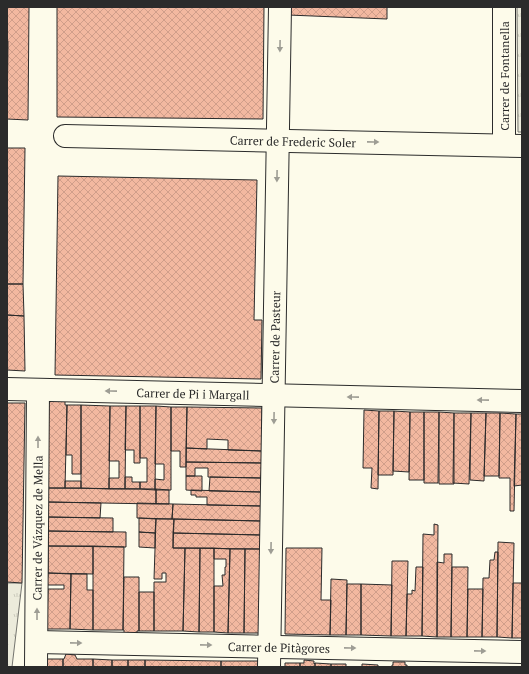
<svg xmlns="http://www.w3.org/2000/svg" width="529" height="674" font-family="'PT Serif',serif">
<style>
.grass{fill:url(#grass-tufts);stroke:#74746e}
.building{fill:url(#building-cross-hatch);stroke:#2b2b2b}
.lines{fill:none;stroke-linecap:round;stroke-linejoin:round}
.minor-casing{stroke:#2b2b2b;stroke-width:24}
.minor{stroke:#fdfbea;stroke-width:22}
.oneway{fill:#9e9d94}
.labels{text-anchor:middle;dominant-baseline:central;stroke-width:3;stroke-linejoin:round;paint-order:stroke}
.street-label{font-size:12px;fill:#2b2b2b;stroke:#fdfbea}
</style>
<defs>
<pattern id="grass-tufts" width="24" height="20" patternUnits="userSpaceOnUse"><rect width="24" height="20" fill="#ecebdb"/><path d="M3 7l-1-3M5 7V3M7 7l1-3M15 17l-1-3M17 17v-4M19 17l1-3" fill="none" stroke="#cbcabc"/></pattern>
<pattern id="building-cross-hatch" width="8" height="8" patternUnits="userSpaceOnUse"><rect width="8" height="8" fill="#f2b8a0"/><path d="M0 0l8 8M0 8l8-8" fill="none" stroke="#d09e8a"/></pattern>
</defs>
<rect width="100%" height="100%" fill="#fdfbea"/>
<path class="grass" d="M517,7H522V132H518Z
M7,583H22L12,667H7Z"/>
<path class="building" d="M7,7H29L28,120L7,119L8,41H7Z
M57,7H264L263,119L57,117Z
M288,7H387V19L288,15Z
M7,148H25L23,284H7Z
M58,176L257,180L254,320H262L261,379L55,375Z
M7,284H23L24,316L7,315Z
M7,315L24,316L25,371L7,370Z
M49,401H65V405H67L65,488H48V404H49Z
M7,403H25L22,583L7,582Z
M67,405H81V474H72V455H66Z
M81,405L110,406L109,489L81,488Z
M110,406H126L125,489H109V478H119V461H109Z
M126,406H140V463H134V450H125Z
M140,406H156L155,490L140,489V482H147V458H140Z
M156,406L171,407V490H155V479L164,480V464H155Z
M171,407H187L186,467H180V451H171Z
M187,407L262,408V451L228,450V440L207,439V449L186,448Z
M364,410L379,411L378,489L371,488L372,468H363Z
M379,411H394L393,475H378Z
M394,411L410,412L409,472L393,471Z
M410,412H424V480H409Z
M424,412H439L438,483H424Z
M439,412L454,413V484H439Z
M454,413H471L469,484L453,483Z
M471,413H486L484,481L470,480Z
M486,413H500L499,476H484Z
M500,413L516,414L514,511H510V478H499Z
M516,414H522V485L514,486Z
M186,448L262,451V463L186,462Z
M186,462L262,463L261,478L208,477V468H195V476H186Z
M186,476H202V491L186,490Z
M125,477H132V482H140V489H125Z
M210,477L261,478V492L209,491Z
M65,481H81V488H65Z
M48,488L156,489V504L48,502Z
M156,489L169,490V504H156Z
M191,490L261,492V506L207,505V497H196V495H191Z
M48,502L101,503L100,518L48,517Z
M137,503L173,504L172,519L137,518Z
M173,504L261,506V521L172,519Z
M48,517L113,518V532L48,531Z
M139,518L156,519L155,533L139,532Z
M156,519H174L173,548H185L183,631H154V582H166V573H162V579H154Z
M174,519L261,521V535L173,533Z
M434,524L438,525L437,637L422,636L423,534L434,535Z
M48,531L126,532V547L48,546Z
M139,532L155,533V548L139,547Z
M173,533L261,535L260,549L173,548Z
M498,542L514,543L512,638L497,637Z
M48,546H93V574L48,573Z
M93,546L124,547L123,630H93Z
M185,548H200L199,632L183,631Z
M200,548H214V632H199Z
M214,548L230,549L228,633L214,632V586H223L222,575H225V567H226V559H214Z
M286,548H322L321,600H331L330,635L285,634Z
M230,549H245L244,633H228Z
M245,549H260L259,633H244Z
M495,552H498L497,637H482L483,578H489L490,560H494Z
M444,554H452L451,637H437V562L444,563Z
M392,561H408L406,636H391Z
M416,567H423L422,636H406L407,594H412V590L415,591Z
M452,567H468L467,637H451Z
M48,573L71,574L70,629H47L48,589H64V585H47Z
M71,574H87V590H93V630L70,629Z
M124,577H139V631H137V634H124V630H123Z
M331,579L347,580L346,635H330Z
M513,583H522V638H512Z
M347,584H361V635H346Z
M361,584L392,585L391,636L361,635Z
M468,589H483L482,637H467Z
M139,592H154V631H139Z
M66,654L75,655L77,659H93V667H63V659H64Z
M47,659H63V667H47Z
M93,659L112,660V667H93Z
M112,660H128V667H112Z
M128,660H145V667H128Z
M145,660L221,661V667H145Z
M304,660L314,661V664L315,663V667H300V663H304Z
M221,661H260L259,667H221Z
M393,662H405V665H407V667H392V665H393Z
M285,663H300V667H285Z
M315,663L331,664V667H315Z
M331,664H346V667H331Z
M362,664L378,665V667H362Z"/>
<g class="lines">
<g class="minor-casing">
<g id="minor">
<path id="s1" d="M65,136L522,146"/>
<path d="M504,145V7"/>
<path id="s2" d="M7,389L522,401"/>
<path id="s3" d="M37,642L522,652"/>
<path id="s4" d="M36,667L38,390"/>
<path id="s5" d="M269,667L280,7"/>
</g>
</g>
<use href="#minor" class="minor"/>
</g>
<defs><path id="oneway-solid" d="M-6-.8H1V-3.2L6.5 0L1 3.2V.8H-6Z"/></defs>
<g class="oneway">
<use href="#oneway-solid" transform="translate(280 46) rotate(91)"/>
<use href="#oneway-solid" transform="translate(373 142) rotate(1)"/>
<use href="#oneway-solid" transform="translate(277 176) rotate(91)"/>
<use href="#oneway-solid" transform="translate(111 391) rotate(-179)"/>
<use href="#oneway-solid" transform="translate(353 397) rotate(-179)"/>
<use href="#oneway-solid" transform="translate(483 400) rotate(-179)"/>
<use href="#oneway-solid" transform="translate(274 418) rotate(91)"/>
<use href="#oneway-solid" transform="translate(38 442) rotate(-90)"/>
<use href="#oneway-solid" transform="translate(271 548) rotate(91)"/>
<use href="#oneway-solid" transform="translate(37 614) rotate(-90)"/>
<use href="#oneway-solid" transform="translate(76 643) rotate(1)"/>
<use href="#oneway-solid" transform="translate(206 645) rotate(1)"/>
<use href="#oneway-solid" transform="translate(350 648) rotate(1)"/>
<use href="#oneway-solid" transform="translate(480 651) rotate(1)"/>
</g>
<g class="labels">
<g class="street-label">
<text transform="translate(504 76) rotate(-90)">Carrer de Fontanella</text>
<text stroke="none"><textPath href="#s1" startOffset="228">Carrer de Frederic Soler</textPath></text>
<text stroke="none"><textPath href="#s5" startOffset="330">Carrer de Pasteur</textPath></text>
<text stroke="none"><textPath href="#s2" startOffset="186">Carrer de Pi i Margall</textPath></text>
<text stroke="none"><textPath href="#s4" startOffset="139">Carrer de Vázquez de Mella</textPath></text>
<text stroke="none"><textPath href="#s3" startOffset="242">Carrer de Pitàgores</textPath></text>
</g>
</g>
<rect width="529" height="674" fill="none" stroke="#2b2b2b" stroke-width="16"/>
</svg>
